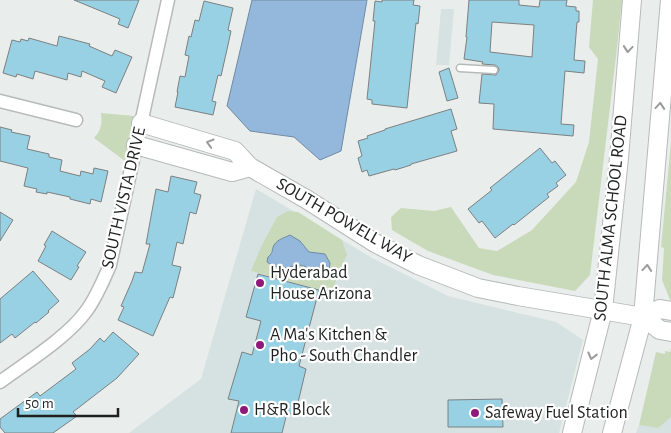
<svg xmlns="http://www.w3.org/2000/svg" width="671" height="433" font-family="'Alegreya Sans',sans-serif">
<style>
.built{fill:#d5e2e1}
.green{fill:#c9daba}
.water{fill:#94b8db;stroke:#718aa3}
.building{fill:#98d1e3;stroke:#7d8081;fill-rule:evenodd}
.lines{fill:none;stroke-linecap:round;stroke-linejoin:round}
.lane-casing{stroke:#b6bab9;stroke-width:9}
.street-casing{stroke:#b6bab9;stroke-width:15}
.secondary-casing{stroke:#b6bab9;stroke-width:20}
.lane{stroke:#fff;stroke-width:6}
.street{stroke:#fff;stroke-width:12}
.secondary{stroke:#fff;stroke-width:18}
.oneway{stroke:#9a9b9b}
.poi-dot{fill:#8e1979;stroke:#fff;stroke-width:2}
.labels{text-anchor:middle;dominant-baseline:central;stroke-width:4.5;stroke-linejoin:round;paint-order:stroke}
.street-label{font-size:18px;fill:#1f2020;stroke:#fff}
.poi-label{font-size:18px;fill:#1f2020;stroke:#fff;text-anchor:start}
</style>
<rect width="100%" height="100%" fill="#e9edec"/>
<path class="built" d="M441,9H454L449,65H436Z
M256,189L374,259L448,296L556,322L583,340L559,433H129L201,379Z
M671,413V433H636L639,425L658,428Z"/>
<path class="green" d="M593,0H622L617,48L590,275L575,291L493,275L428,251L392,230L391,217L401,208L434,211L451,207L479,248L497,251L532,230L576,182L589,142L598,59L589,47Z
M101,113L134,116L125,161L94,138C102,129 102,123 101,113Z
M671,142V302L662,280L664,248L661,247Z
M288,211L298,212L342,240L347,255L339,271L332,293L251,271L260,249L277,217Z
M671,348V417L658,428L639,425L656,352L665,354V351L670,352Z"/>
<path class="water" d="M252,0H367L341,151L320,160L294,137L250,131L227,106Z
M290,235L300,241L309,252L325,254L330,263L329,270C308,279 313,266 299,265C296,265 293,266 290,267C282,269 274,267 267,262L268,257C274,252 271,251 274,245C278,239 284,238 290,235Z"/>
<path class="building" d="M74,0H139L128,28L118,24L120,19Z
M382,0H414L413,5L420,6L418,24L416,23L407,108L372,104V100L367,99L375,21H373L375,1L382,2Z
M469,0H519V5L539,7L540,0H567L566,6L576,7V11H579V22H577L574,60L585,61L584,73L565,71L561,124L574,125L573,136L493,129L494,104L479,103L482,74L496,75L498,72L499,70L498,67L495,65L482,64L483,62L464,59L467,37H466ZM492,22L534,25L532,57L490,52Z
M204,1L233,8L228,30L231,31L228,45L221,76L218,75L212,101L216,102L213,115L175,107L178,92H177L180,76L185,77L189,56L185,55L189,36L191,37L195,20L199,21Z
M59,36L90,44L89,46L112,56L115,50L132,57L116,93L102,87L105,81L82,71L81,77L68,73L67,80L35,71L33,79L17,74L16,77L3,73L12,40L20,42L21,39L28,41L29,38L57,46Z
M449,68L458,98L447,101L439,72Z
M451,109L457,129L451,131L457,151L411,164V165L395,170L394,169L369,176L367,170L362,172L358,158L362,156L358,141L368,138L367,136L385,130V129Z
M0,127L12,130L11,132L30,136L27,149L49,154V157L62,160L60,171L80,176L81,171L93,174L94,168L108,171L101,202L91,199L90,204L70,199V197L47,192V194L36,192L37,189L24,186L28,168L0,161Z
M540,148L552,163L555,161L566,175L556,183L558,186L547,194L549,197L514,225L513,224L495,238L482,221L479,223L468,209L492,190L490,188Z
M171,176L197,182L194,193L201,195L196,214L190,212L183,244L177,242L172,265L181,267L173,298L170,297L153,336L118,320L124,307L121,306L132,281L135,272L142,273L150,244H146L156,189L168,192Z
M0,212L13,220L0,241Z
M52,231L86,252L77,266L79,267L71,280L38,261L46,246L44,245Z
M33,271L59,301L48,311L49,312L36,323L35,322L15,338L12,334L0,343V299Z
M258,274L319,290L299,366L306,369L295,415L287,413L282,433H231L239,401L228,399L242,352L252,355L261,321L246,317Z
M113,332L139,354L117,378L73,412L77,416L53,433H5L0,427V419L37,392L40,396L76,369L72,363L90,349L100,338L104,342Z
M502,399L503,427H448V400Z"/>
<g class="lines">
<g class="lane-casing">
<path id="lane" d="M460,68L494,70"/>
</g>
<g class="street-casing">
<path id="street" d="M0,101L76,120
M0,382C27,362 68,337 87,310C97,296 103,281 110,265L168,0"/>
</g>
<g class="secondary-casing">
<path id="secondary" d="M141,123L235,151L250,167L306,199L375,243L418,265L478,288L518,296L643,317L660,330L671,332
M136,145L232,172L250,167
M643,317L660,309L671,311
M572,433L603,310L619,158L632,0
M612,433L643,317L670,0"/>
</g>
<use href="#lane" class="lane"/>
<use href="#street" class="street"/>
<use href="#secondary" class="secondary"/>
</g>
<defs><path id="oneway-chevron" d="M-2-3.5L2.5 0L-2 3.5" fill="none" stroke-width="1.6" stroke-linecap="round" stroke-linejoin="round" transform="scale(1.25)"/></defs>
<g class="oneway">
<use href="#oneway-chevron" transform="translate(628 49) rotate(95)"/>
<use href="#oneway-chevron" transform="translate(660 106) rotate(-85)"/>
<use href="#oneway-chevron" transform="translate(210 143) rotate(-164)"/>
<use href="#oneway-chevron" transform="translate(647 268) rotate(-85)"/>
<use href="#oneway-chevron" transform="translate(592 356) rotate(104)"/>
</g>
<g class="poi-dot">
<circle cx="260" cy="283" r="5"/>
<circle cx="260" cy="345" r="5"/>
<circle cx="244" cy="410" r="5"/>
<circle cx="475" cy="413" r="5"/>
</g>
<g class="labels">
<g class="street-label">
<text transform="translate(124 198) rotate(-77)">SOUTH VISTA DRIVE</text>
<text transform="translate(611 218) rotate(-84)">SOUTH ALMA SCHOOL ROAD</text>
<text transform="translate(344 221) rotate(30)">SOUTH POWELL WAY</text>
</g>
<g class="poi-label">
<text x="270" y="273">Hyderabad<tspan x="270" dy="21">House Arizona</tspan></text>
<text x="270" y="335">A Ma's Kitchen &amp;<tspan x="270" dy="21">Pho - South Chandler</tspan></text>
<text x="254" y="410">H&amp;R Block</text>
<text x="485" y="413">Safeway Fuel Station</text>
</g>
</g>
<path d="M18 408v8h100v-8" fill="none" stroke="#1f2020" stroke-width="2.5"/>
<text x="25" y="408" font-size="15" fill="#1f2020" stroke="#ffffff" stroke-width="4" paint-order="stroke">50 m</text>
</svg>
